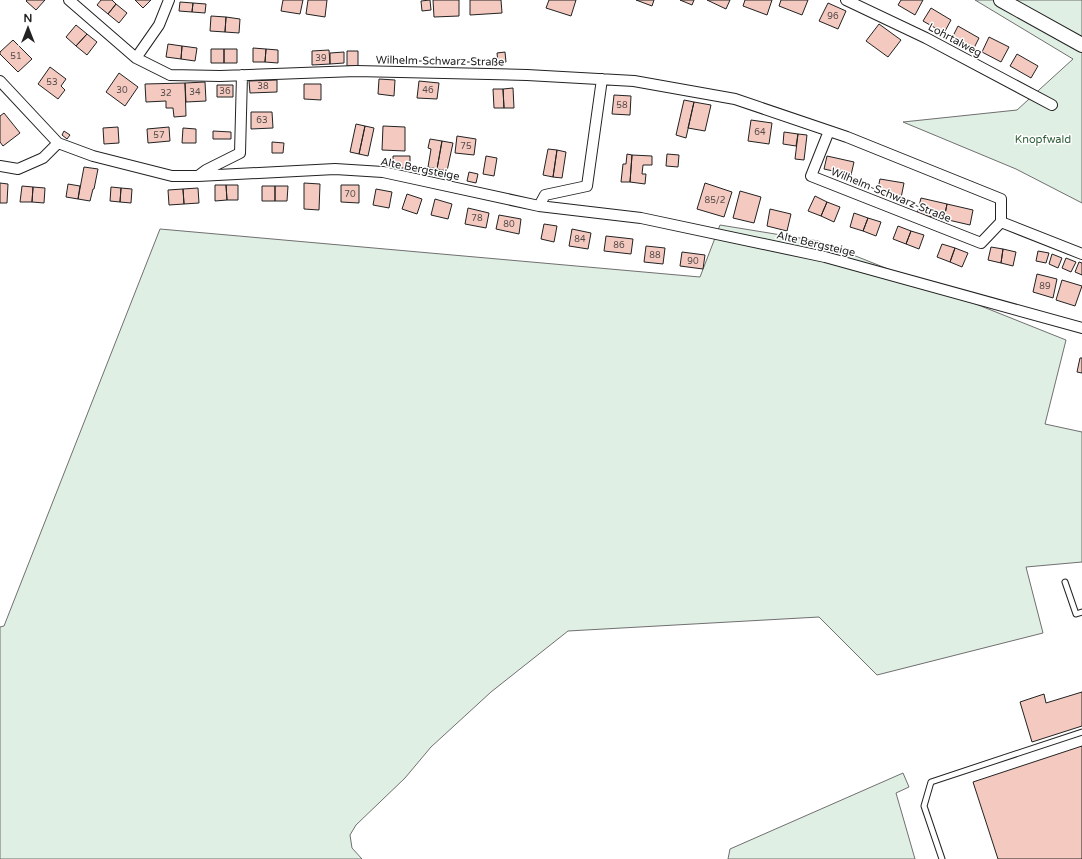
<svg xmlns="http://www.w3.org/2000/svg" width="1082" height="859" font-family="'Varela Round',sans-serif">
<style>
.green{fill:#e0efe3;stroke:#6f6f6f}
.building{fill:#f3c9c0;stroke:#222}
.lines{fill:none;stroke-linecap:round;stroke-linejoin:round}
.service-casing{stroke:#222;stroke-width:7}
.minor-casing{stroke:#222;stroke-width:12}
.secondary-casing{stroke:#222;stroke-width:16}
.service{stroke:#fff;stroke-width:5}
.minor{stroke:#fff;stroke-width:10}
.secondary{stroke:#fff;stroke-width:14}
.labels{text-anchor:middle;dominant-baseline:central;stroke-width:3;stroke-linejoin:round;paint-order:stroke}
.number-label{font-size:9px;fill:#564c4a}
.street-label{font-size:11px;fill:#222;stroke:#fff}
.park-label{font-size:11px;fill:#2f5e38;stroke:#fff}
</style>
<rect width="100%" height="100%" fill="#fff"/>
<path class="green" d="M975,0H1082V203L1016,169L903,122L1017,110L1073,59Z
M720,225L818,241L1066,340L1045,424L1082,432V562L1026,567L1043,633L877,675L819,617L568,631L491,692L431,747L405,778L356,825L350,835L352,848L362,859H0V627L4,626L160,229L700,277Z
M903,773L909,787L896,793L915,859H728L730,849Z"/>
<path class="building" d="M27,0H45L36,10L26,1Z
M101,0H112L116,4L108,14L97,5Z
M135,0H151L143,8Z
M283,0H303L300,14L281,11Z
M308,0H327L325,17L306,14Z
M430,0L431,10L422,11L421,1Z
M433,0H459V16L434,17Z
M470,0H501L502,13L470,15Z
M549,0H576L571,16L546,8Z
M636,0H654L652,6Z
M680,0H694L692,5Z
M707,0H730L726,9Z
M745,0H772L767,15L743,6Z
M781,0H808L802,15L779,6Z
M901,0H923L915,15L898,5Z
M180,2L193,3L192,12L179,11Z
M193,3L206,4L205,13L192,12Z
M828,3L846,11L838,29L819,21Z
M116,4L127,13L119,23L108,14Z
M931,8L951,20L944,33L923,21Z
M211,16L226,17L225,32L210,31Z
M226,17L240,19L239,33L225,32Z
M879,24L901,40L888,57L866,41Z
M76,25L87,34L76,46L66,37Z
M958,26L979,38L973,50L952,38Z
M87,34L97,42L87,55L76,46Z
M989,37L1009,47L1001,62L982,52Z
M13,40L32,59L18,72L0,54V52Z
M168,44L182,46L181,59L166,57Z
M182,46L197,48L195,61L181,59Z
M253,48L266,49L265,62H253Z
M211,49H224V63H211Z
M224,49H237V63H224Z
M266,49L278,50V63L265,62Z
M329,50L330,64L312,65V51Z
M347,51H358V66H347Z
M344,52V63L330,64V53Z
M505,52L506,62L498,63L497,53Z
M1017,54L1038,66L1031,78L1010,66Z
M50,67L66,79L61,86L65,90L58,99L38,84Z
M119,73L138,87L125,106L106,92Z
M379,79L395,80L394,96L378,94Z
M277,80V92L250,93L249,81Z
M419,81L439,83L437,99L417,98Z
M205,82L206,101L186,102L185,83Z
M185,83L186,116L174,117L173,108H166V101L146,102L145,84Z
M304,84H321V100L304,99Z
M217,85H233V97H217Z
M513,88L514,108H504L503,89Z
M493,89H503L504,108H494Z
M614,95L631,96L630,115L612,114Z
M684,100L694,102L686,138L676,135Z
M694,102L711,105L705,131L688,128Z
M251,112H272L273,128L251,129Z
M4,113L20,133L3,146L0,142V116Z
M751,120L772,123L769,144L748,141Z
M356,124L365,126L359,154L350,152Z
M365,126L374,128L368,156L359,154Z
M383,126L405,127V151L382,150Z
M118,127L119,143L104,144L103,128Z
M169,127L170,141L148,143L147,129Z
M183,128L196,129V143H182Z
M64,131L70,135L67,139L62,135Z
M213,131L231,132V139H213Z
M784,132L798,134L796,146L783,144Z
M798,134L807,135L804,160L795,159Z
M457,136L476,139L474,155L455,153Z
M430,139L442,141L437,169L428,167L431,149L428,148Z
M442,141L453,143L447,171L437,169Z
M272,142L284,143L283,153H272Z
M548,149L557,150L553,177L543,175Z
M557,150L566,152L562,178L553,177Z
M627,154L632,155L630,182H621L623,164H626Z
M667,154L679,155L678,167L666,166Z
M632,155L652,156V165H643L642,174H646L645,184L630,182Z
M393,156H410V168H393Z
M486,156L497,158L494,176L483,174Z
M827,156L854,162L851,175L824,169Z
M84,167L98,169L94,189H93L90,201L78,199Z
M469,172L478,174L476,183L467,181Z
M880,179L904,183L901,198L877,193Z
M0,183L8,184L7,203H0Z
M304,183L320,184L319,210L304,209Z
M705,183L732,192L724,217L697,209Z
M68,184L80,186L78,199L66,197Z
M215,185H226L227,200L215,201Z
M226,185H238V200H227Z
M341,185H359V203L341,202Z
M22,186L33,187L32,202H20Z
M262,186H275V201H262Z
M275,186H288L287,201H275Z
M33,187L45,188L44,203L32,202Z
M111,187L121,188L120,202L110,201Z
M121,188L132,189L131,203L120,202Z
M198,188L199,203L184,204L183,189Z
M183,189L184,204L169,205L168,190Z
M376,189L392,192L389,208L373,205Z
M740,191L761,197L754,223L733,218Z
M407,194L422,199L417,214L402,209Z
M815,196L827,202L821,216L808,211Z
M921,198L947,204L944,219L917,214Z
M435,199L452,204L448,219L431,215Z
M827,202L840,207L834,222L821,216Z
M947,204L973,210L970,225L944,219Z
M468,208L489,213L486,228L465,224Z
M770,209L791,214L787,231L767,226Z
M854,213L868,218L863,231L850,227Z
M499,215L521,219L519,234L496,229Z
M868,218L881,222L876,236L863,231Z
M544,224L557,226L554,242L541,239Z
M898,226L911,231L906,244L893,239Z
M572,229L591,233L588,249L569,246Z
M911,231L924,235L919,249L906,244Z
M606,236L633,239L631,254L604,251Z
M942,244L955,248L950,262L937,257Z
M646,246L665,248L663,264L644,262Z
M991,247L1003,249L1001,263L988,260Z
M955,248L968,253L962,267L950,262Z
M1003,249L1016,252L1013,266L1001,263Z
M1038,251L1049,253L1046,263L1036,261Z
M682,252L705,255L703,269L680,266Z
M1052,254L1062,258L1058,268L1049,264Z
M1066,258L1076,262L1071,272L1062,268Z
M1079,262L1082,263V275L1075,272Z
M1037,274L1057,279L1053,298L1033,292Z
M1062,280L1082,286L1075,306L1056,300Z
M1080,358H1082V373L1077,372Z
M1082,692V726L1032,742L1020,702L1044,694L1046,703Z
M1082,746V859H998L973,782Z"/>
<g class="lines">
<g class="service-casing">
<path id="service" d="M1065,582L1076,614L1082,612
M942,859L924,806L931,782L1082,732"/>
</g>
<g class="minor-casing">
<path id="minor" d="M69,0L136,58L170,75L220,76L356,71L527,75L634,81L735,99L847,137L1001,199V222L981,243L811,176L829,131
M846,0L926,38L1052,105
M136,58L159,25L169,0
M0,81L58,143L93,156L172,176H198L335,169L383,172L539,206L641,218L825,257L1082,328
M0,166L18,169L43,158L58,143
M198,176L206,170L240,153L242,75
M539,206L545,195L587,186L602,79
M1001,222L1082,254"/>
</g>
<g class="secondary-casing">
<path id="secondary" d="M1001,0L1082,45"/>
</g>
<use href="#service" class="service"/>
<use href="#minor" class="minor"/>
<use href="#secondary" class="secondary"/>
</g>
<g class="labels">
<g class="number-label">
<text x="833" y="16">96</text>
<text x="16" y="56">51</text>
<text x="321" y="58">39</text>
<text x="52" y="82">53</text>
<text x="263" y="86">38</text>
<text x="122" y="90">30</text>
<text x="428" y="90">46</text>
<text x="225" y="91">36</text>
<text x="195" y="92">34</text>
<text x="166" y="93">32</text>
<text x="622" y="105">58</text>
<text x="262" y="120">63</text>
<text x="760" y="132">64</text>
<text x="159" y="135">57</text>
<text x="466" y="146">75</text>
<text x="350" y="194">70</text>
<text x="715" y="200">85/2</text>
<text x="477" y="218">78</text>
<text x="509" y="224">80</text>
<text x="580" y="239">84</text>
<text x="619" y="245">86</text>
<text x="655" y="255">88</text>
<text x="693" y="261">90</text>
<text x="1045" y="286">89</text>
</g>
<g class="street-label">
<text transform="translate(955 40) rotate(28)">Lohrtalweg</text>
<text transform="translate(440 61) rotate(1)">Wilhelm-Schwarz-Straße</text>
<text transform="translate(420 169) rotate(11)">Alte Bergsteige</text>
<text transform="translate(891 195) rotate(22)">Wilhelm-Schwarz-Straße</text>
<text transform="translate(816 244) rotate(13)">Alte Bergsteige</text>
</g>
<g class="park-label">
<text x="1043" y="139">Knopfwald</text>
</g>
</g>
<g transform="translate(28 28)" stroke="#ffffff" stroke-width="3" paint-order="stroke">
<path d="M0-3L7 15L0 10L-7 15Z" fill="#222222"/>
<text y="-6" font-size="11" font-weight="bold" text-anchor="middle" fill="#222222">N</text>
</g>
</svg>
